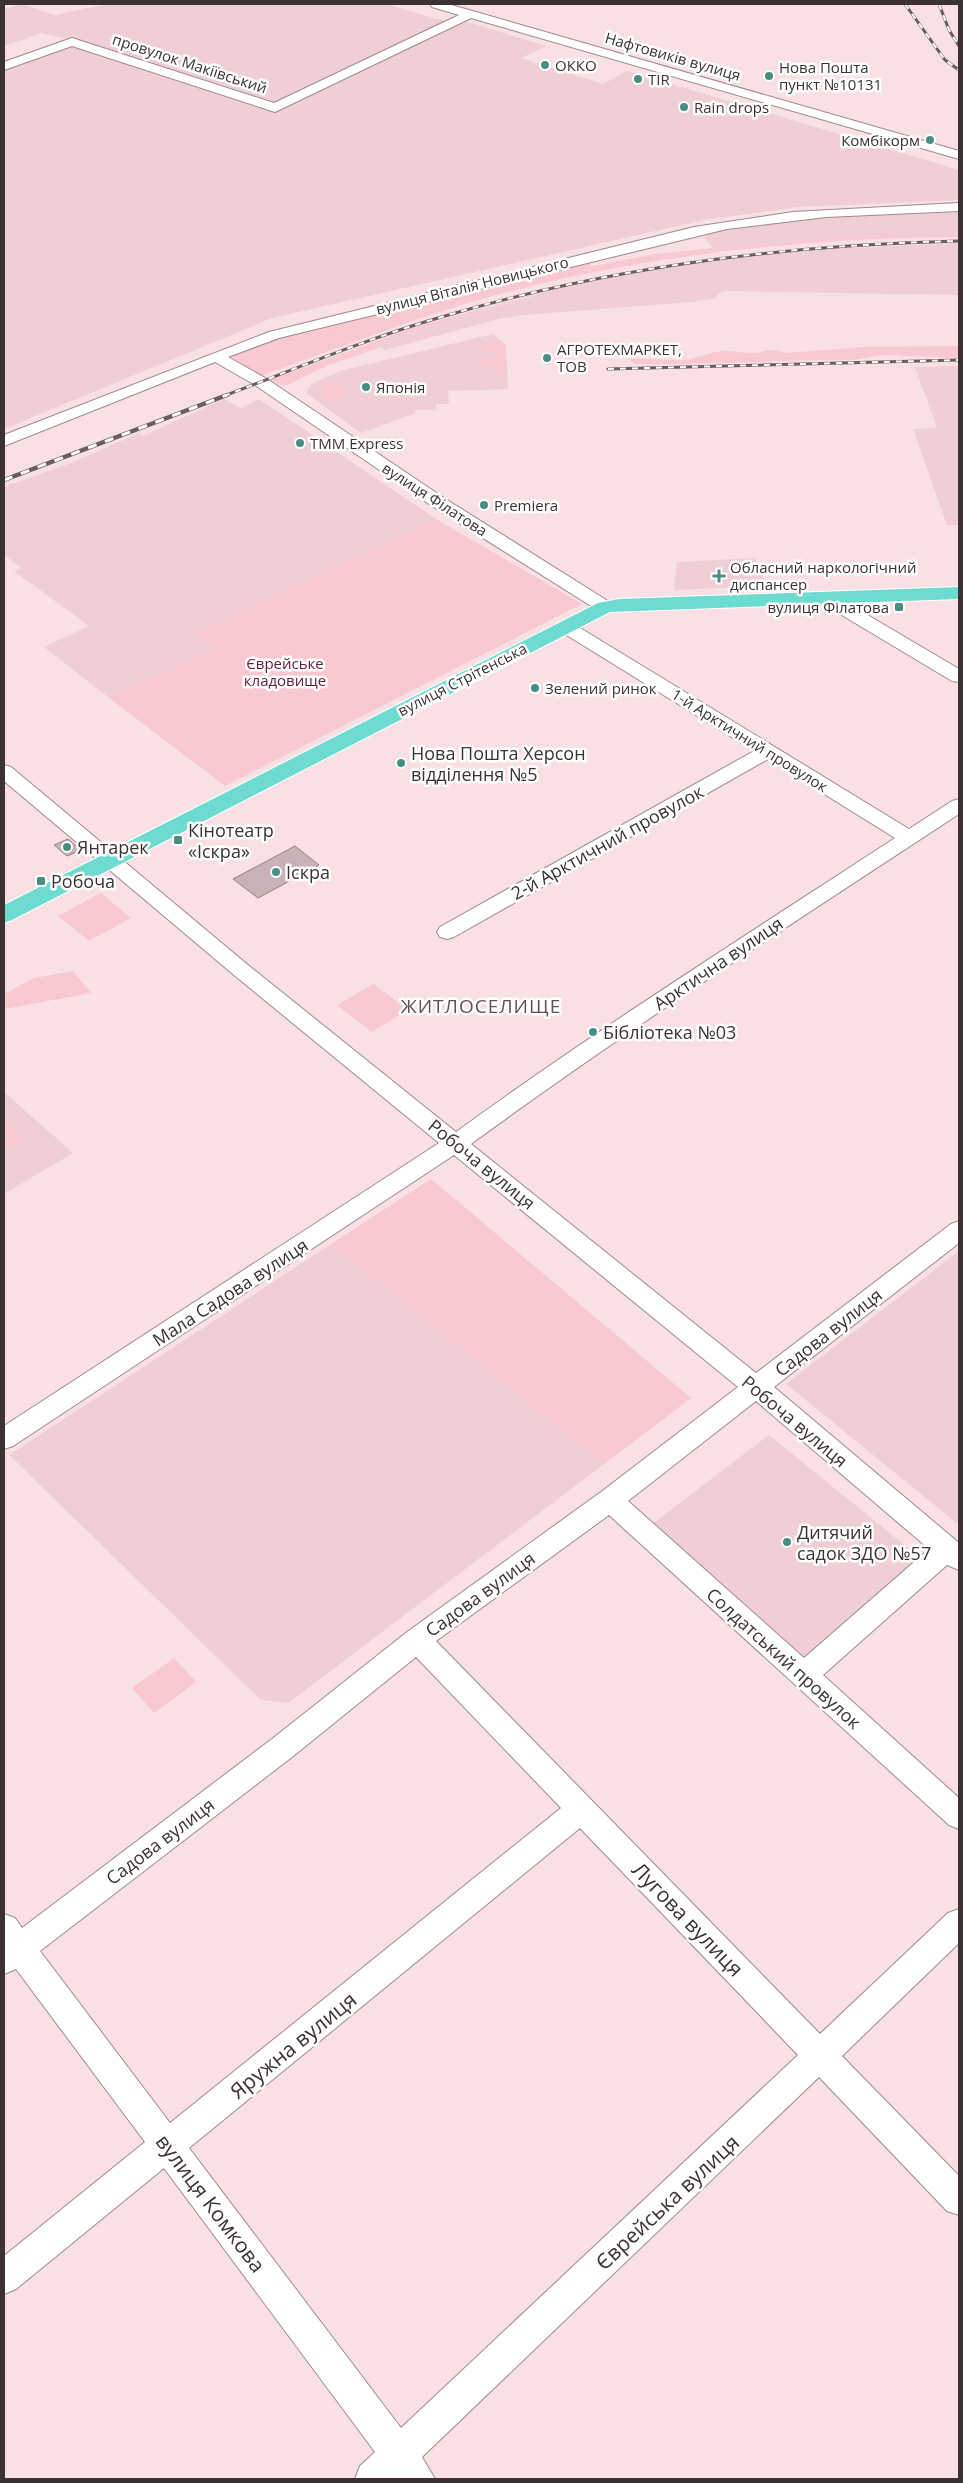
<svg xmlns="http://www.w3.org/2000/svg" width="963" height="2483" font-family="'Open Sans',sans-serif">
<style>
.built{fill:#efcfd5}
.green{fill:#f9c9d2}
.building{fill:#c9b2b7;stroke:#958084}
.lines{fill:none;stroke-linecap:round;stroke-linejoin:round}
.minor-casing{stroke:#9e898d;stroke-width:2}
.major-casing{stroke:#fff;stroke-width:2}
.minor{fill:#fff;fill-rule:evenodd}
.major{fill:#6edbd0;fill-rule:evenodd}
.rail-far1-casing{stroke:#6a5d5f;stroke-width:3}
.rail-casing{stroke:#6a5d5f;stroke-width:4.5}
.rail-far1{stroke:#fff;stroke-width:2;stroke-dasharray:6;stroke-linecap:butt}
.rail{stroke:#fff;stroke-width:3;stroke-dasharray:9;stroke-linecap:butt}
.poi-dot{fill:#498e83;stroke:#fff;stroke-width:2}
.labels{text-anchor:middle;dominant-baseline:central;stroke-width:5;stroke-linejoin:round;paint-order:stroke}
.far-street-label{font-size:15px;fill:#3c3234;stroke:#fff}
.far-poi-label{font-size:15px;fill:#3c3234;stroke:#fff;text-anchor:start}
.far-park-label{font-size:15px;fill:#642135;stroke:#fff}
.poi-label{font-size:18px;fill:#3c3234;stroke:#fff;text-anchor:start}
.street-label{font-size:18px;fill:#3c3234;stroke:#fff}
.neighbourhood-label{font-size:19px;letter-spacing:1px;fill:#645054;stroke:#fff}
.near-street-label{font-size:21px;fill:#3c3234;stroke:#fff}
</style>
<rect width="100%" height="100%" fill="#f8e0e4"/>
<path class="built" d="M22,4L54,15L108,4H386L448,22L277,105L74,40L41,33L4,46V9Z
M461,20L546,46L521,58L603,84L628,71L959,170V200L798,207L704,220L272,318L4,429V70L71,44L275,111Z
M959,211V234L816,238L714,250L701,233L708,230L834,216Z
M959,243V295L725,291L717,294V298L691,302L524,315L498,319L385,350L376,343L576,283L630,273L717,259L807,250Z
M493,334L506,345L508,389L448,391L449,404H436V410H414L416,413L361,433L306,393L311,384L340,371Z
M959,366V525H947L913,429L937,428L915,367Z
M224,399L241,408L259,399L436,519L193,633L214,648L108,697L44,647L89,626L14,571L21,568L4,555V487L76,461L139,433L143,436Z
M755,558L767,586L674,590L677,562Z
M4,1092L73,1153L4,1194Z
M331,1244L603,1465L288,1703L261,1700L9,1455Z
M959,1251V1525L786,1384Z
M769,1435L923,1560L806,1659L652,1524Z"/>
<path class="green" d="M924,234H959V237C802,238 641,255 489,297C411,319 336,349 261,376L233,358V354L260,342L585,260L592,266L655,254L712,248L714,250L816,238Z
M540,293L376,343L381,347L329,365L288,385H280L270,380L415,327Z
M496,341H501L506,345V373H495L492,367L480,366L476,363L487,357L496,356L495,353L480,352L478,348L493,344Z
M959,346V357L954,358C931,357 908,356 886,355C873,355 860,360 848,360C776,360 705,365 634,364L629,359C645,358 660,360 676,360C694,361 706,353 721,351C732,350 743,354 753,353C769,352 766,346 786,353L863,347Z
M334,382L350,395L328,402L321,401L322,384Z
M436,519L582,604L225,786L108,697L214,648L193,633Z
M101,893L131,918L89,941L58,916Z
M73,971L91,993L4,1009V994L34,978Z
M373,984L408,1010L372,1032L337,1005Z
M4,1119L25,1137L4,1150Z
M431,1179L691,1398L603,1465L331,1244Z
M174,1658L196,1682L154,1713L132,1688Z"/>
<path class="building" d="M68,839L81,850L67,856L54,845Z
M295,846L319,865L258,898L233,879Z"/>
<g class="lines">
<g class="minor-casing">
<path id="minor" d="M430,4H448L959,151V159L471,18L275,112L72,46L4,70V62L72,38L274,103L459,15L432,7Z
M959,203V211L826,217L727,229L279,338L228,357L267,379L444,498L611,603L614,607L611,611H599L432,506L255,385L215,362L4,446V435L269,332L694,227L793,212Z
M841,593L847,594L854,607L959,669V682L952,681L840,614L832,598L835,594Z
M566,622L572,623L909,829L952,801L959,799V814C795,922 629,1028 471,1144L756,1373L951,1224L959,1221V1243L774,1387L959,1543V1570L947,1565L823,1675L959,1798V1829L949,1825L609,1515L436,1641L820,2034L948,1913L959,1909V1943L842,2056L959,2176V2215L947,2211L819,2077L422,2457L435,2479H355L360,2466L375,2452L164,2168L16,2289L4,2294V2256L145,2142L16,1969L4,1974V1914L15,1918L22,1928L272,1739L407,1632L601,1492L738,1387L454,1155L13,1446L4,1449V1426L439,1143L234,975L4,781V765L11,767L248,965L456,1132C599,1028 748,934 895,838L768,759L454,937L447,939L440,937L437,932L440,927L754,751L560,631L557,627L560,623ZM756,1401L929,1549L804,1658L628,1501ZM416,1657L561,1808L170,2123L40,1951L292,1757ZM580,1828L798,2055L401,2428L189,2148Z"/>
</g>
<g class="major-casing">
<path id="major" d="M959,587V599L610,612L12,920L4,923V905L598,603L619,599Z"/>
</g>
<use href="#minor" class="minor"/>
<use href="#major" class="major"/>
<g class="rail-far1-casing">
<path id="rail-far1" d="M905,4L945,60L959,70
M939,4L949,30L959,46
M608,369L959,360
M224,396C295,369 366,339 438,318C608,267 782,245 959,241"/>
</g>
<g class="rail-casing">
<path id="rail" d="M4,480L227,395"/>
</g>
<use href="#rail-far1" class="rail-far1"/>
<use href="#rail" class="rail"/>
</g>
<g class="poi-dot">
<circle cx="545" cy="65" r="5"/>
<circle cx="769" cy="76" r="5"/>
<circle cx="638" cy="79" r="5"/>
<circle cx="684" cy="107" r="5"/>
<circle cx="930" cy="140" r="5"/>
<circle cx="547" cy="358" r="5"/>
<circle cx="366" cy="387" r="5"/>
<circle cx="300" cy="443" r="5"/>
<circle cx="484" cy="505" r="5"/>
<path d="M716.5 568.5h5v5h5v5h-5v5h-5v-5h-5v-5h5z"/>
<rect x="894" y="602" width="10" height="10" rx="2.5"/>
<circle cx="535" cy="688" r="5"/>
<circle cx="401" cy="763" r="5"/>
<rect x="173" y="835" width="10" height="10" rx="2.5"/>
<circle cx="67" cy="847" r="5"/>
<circle cx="276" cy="872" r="5"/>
<rect x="36" y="876" width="10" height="10" rx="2.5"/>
<circle cx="593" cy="1032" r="5"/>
<circle cx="787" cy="1542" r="5"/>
</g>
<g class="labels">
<g class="far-street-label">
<text transform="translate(673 56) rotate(16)">Нафтовиків вулиця</text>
<text transform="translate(190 63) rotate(18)">провулок Макіївський</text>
<text transform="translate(472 285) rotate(-14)">вулиця Віталія Новицького</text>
<text transform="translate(435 499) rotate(33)">вулиця Філатова</text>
<text transform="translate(462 679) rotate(-27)">вулиця Стрітенська</text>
<text transform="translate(750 740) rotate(32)">1-й Арктичний провулок</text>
</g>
<g class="far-poi-label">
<text x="555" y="65">ОККО</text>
<text x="779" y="67">Нова Пошта<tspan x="779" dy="17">пункт №10131</tspan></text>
<text x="648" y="79">TIR</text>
<text x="694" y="107">Rain drops</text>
<text x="920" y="140" text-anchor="end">Комбікорм</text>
<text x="557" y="349">АГРОТЕХМАРКЕТ,<tspan x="557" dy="17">ТОВ</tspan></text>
<text x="376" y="387">Японія</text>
<text x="310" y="443">TMM Express</text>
<text x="494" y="505">Premiera</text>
<text x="730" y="567">Обласний наркологічний<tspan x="730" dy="17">диспансер</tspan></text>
<text x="889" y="607" text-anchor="end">вулиця Філатова</text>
<text x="545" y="688">Зелений ринок</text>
</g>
<g class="far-park-label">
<text x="285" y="663">Єврейське<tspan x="285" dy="17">кладовище</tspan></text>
</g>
<g class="poi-label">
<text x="411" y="753">Нова Пошта Херсон<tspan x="411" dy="21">відділення №5</tspan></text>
<text x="188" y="830">Кінотеатр<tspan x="188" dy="21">«Іскра»</tspan></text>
<text x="77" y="847">Янтарек</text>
<text x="286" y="872">Іскра</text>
<text x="51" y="881">Робоча</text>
<text x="603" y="1032">Бібліотека №03</text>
<text x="797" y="1532">Дитячий<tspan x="797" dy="21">садок ЗДО №57</tspan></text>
</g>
<g class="street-label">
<text transform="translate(607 842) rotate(-29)">2-й Арктичний провулок</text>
<text transform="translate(718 963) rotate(-34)">Арктична вулиця</text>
<text transform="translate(482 1164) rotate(39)">Робоча вулиця</text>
<text transform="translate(230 1292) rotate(-33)">Мала Садова вулиця</text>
<text transform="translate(828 1332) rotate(-38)">Садова вулиця</text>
<text transform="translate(795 1421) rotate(40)">Робоча вулиця</text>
<text transform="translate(480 1594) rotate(-36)">Садова вулиця</text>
<text transform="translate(784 1658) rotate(42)">Солдатський провулок</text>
<text transform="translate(160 1841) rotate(-37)">Садова вулиця</text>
</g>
<g class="neighbourhood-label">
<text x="481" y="1006">ЖИТЛОСЕЛИЩЕ</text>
</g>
<g class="near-street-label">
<text transform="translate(688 1919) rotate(46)">Лугова вулиця</text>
<text transform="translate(293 2045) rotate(-39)">Яружна вулиця</text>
<text transform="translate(667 2202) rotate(-43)">Єврейська вулиця</text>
<text transform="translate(211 2203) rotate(53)">вулиця Комкова</text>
</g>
</g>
<rect width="963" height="2483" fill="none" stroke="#3c3234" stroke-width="10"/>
</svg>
